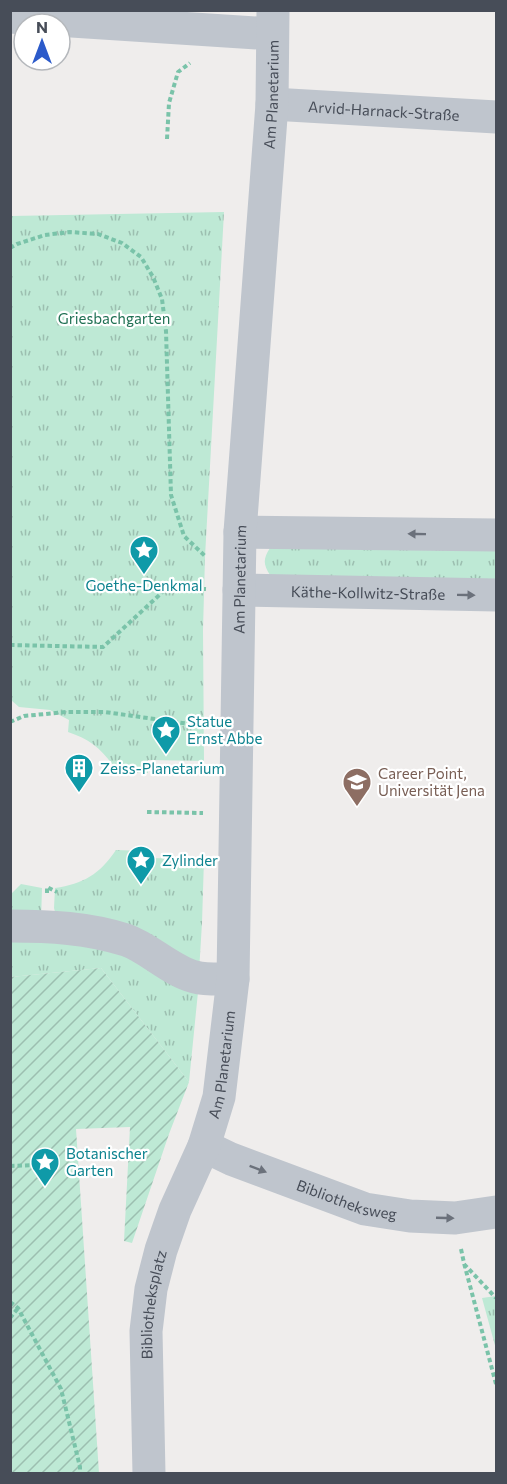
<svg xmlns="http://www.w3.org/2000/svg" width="507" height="1484" font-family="Commissioner,sans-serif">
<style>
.grass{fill:url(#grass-tufts)}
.garden{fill:url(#garden-furrows)}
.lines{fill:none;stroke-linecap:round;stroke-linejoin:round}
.path{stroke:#7ac3a9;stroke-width:4;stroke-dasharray:4.5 3;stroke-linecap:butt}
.minor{stroke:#bfc5cd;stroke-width:33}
.oneway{fill:#6b717b}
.labels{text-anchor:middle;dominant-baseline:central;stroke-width:4.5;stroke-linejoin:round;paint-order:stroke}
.street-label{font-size:15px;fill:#474d58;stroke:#fff}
.park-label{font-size:15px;fill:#207154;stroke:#fff}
.culture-label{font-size:15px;fill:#0d838f;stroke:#fff;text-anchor:start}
.education-label{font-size:15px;fill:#785e54;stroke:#fff;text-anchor:start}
</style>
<defs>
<pattern id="grass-tufts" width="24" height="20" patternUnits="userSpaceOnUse" patternTransform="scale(1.5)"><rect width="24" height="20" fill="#bee9d5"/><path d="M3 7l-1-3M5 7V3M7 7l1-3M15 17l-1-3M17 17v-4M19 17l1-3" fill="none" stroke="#9cbfb0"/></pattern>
<pattern id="garden-furrows" width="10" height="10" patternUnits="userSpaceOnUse" patternTransform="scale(1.5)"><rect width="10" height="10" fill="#bee9d5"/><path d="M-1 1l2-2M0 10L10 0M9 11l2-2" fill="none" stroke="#9cbfb0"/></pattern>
</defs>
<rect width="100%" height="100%" fill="#efedec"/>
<path class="grass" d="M224,212L205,557L203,630L204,761L148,760V773H118C104,751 92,740 68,732L69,720L50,710L19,707L11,700V216Z
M496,544V585L270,575C263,564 263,559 270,548Z
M116,850L146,851V858L204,859L202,923L199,972L56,916L54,908L55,888C83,884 100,874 116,850Z
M21,884L42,888L41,921H11V894Z
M10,936L96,938L198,992L189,1082L101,968L11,977Z
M496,1296V1349L482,1298Z"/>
<path class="garden" d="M101,968L189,1082L169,1134L132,1243L124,1241L130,1127L76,1129L99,1473H11V977Z"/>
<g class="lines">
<path class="path" d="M167,139L169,103L178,72L190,63
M10,248L17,244L45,235L70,232L98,234L122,243L141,257L153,277L162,299L166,331L171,495L184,536L206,557
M10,645L103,647L168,587L206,589
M10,722L24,716L66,712H105L204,726
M147,812L203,813
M47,893V887L57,892
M10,1166L38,1165
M461,1249L464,1263L496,1384
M464,1264L496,1298
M10,1302L18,1308L61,1389L80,1467V1474
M10,1318L18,1308"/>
<g class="minor">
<path d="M10,17L272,34"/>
<path id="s1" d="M272,104L496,117"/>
<path d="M240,532L496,535"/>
<path id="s2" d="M239,590L496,595"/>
<path d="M10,926C50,926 88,928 126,940C149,948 171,971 195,977C206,980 222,979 233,979"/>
<path id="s3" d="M204,1146L231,1159L365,1209L410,1216L455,1218L496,1212"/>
<path id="s4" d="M149,1474L146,1331L151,1289L161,1250L175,1210L204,1146L219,1097L233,979L240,532L272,104L273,10"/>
</g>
</g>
<defs><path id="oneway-solid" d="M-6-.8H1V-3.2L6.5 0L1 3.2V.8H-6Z" transform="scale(1.5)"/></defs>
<g class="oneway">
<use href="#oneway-solid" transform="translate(417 534) rotate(-179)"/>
<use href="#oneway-solid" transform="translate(466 595) rotate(1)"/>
<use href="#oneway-solid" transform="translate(258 1169) rotate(21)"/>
<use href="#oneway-solid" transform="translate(445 1218) rotate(2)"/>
</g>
<defs>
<g id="sight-pin" transform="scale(1.5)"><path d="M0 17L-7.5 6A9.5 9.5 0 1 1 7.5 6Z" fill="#0f9aa8" stroke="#fff"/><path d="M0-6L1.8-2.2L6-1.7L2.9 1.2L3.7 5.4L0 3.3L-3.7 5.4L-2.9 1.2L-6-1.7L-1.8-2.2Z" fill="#fff"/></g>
<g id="building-pin" transform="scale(1.5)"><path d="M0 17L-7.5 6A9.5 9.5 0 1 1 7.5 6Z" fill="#0f9aa8" stroke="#fff"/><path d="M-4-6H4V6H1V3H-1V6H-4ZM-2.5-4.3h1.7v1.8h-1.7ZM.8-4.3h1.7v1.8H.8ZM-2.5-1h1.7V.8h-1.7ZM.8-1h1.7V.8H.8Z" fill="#fff"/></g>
<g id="university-pin" transform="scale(1.5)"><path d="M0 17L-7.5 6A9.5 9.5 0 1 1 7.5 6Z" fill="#8d6e63" stroke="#fff"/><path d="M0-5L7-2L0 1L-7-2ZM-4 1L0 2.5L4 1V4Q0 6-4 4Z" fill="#fff"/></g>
</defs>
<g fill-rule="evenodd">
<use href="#sight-pin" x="144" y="550"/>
<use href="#sight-pin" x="166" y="730"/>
<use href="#building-pin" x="79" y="768"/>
<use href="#university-pin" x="357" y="782"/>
<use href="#sight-pin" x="141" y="860"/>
<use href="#sight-pin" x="45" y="1162"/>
</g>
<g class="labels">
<g class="street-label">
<text stroke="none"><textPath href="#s4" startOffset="1394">Am Planetarium</textPath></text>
<text stroke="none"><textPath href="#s1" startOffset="112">Arvid-Harnack-Straße</textPath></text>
<text stroke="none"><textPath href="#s4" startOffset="908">Am Planetarium</textPath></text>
<text stroke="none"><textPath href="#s2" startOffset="129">Käthe-Kollwitz-Straße</textPath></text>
<text stroke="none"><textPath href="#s4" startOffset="422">Am Planetarium</textPath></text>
<text stroke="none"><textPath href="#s3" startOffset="153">Bibliotheksweg</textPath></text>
<text stroke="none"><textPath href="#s4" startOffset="170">Bibliotheksplatz</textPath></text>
</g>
<g class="park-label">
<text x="114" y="318">Griesbachgarten</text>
</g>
<g class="culture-label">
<text x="144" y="585" text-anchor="middle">Goethe-Denkmal</text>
<text x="187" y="721">Statue<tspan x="187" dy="17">Ernst Abbe</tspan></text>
<text x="100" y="768">Zeiss-Planetarium</text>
<text x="162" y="860">Zylinder</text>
<text x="66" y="1153">Botanischer<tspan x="66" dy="17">Garten</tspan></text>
</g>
<g class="education-label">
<text x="378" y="773">Career Point,<tspan x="378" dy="17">Universität Jena</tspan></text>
</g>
</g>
<rect width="507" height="1484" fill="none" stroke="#474d58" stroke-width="24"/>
<g transform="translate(42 42)"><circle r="28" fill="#ffffff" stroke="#b5b8bc" stroke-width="1.5"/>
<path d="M0-4.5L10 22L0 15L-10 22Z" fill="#2b5aca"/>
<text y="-9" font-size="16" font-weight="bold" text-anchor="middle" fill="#474d58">N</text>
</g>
</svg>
